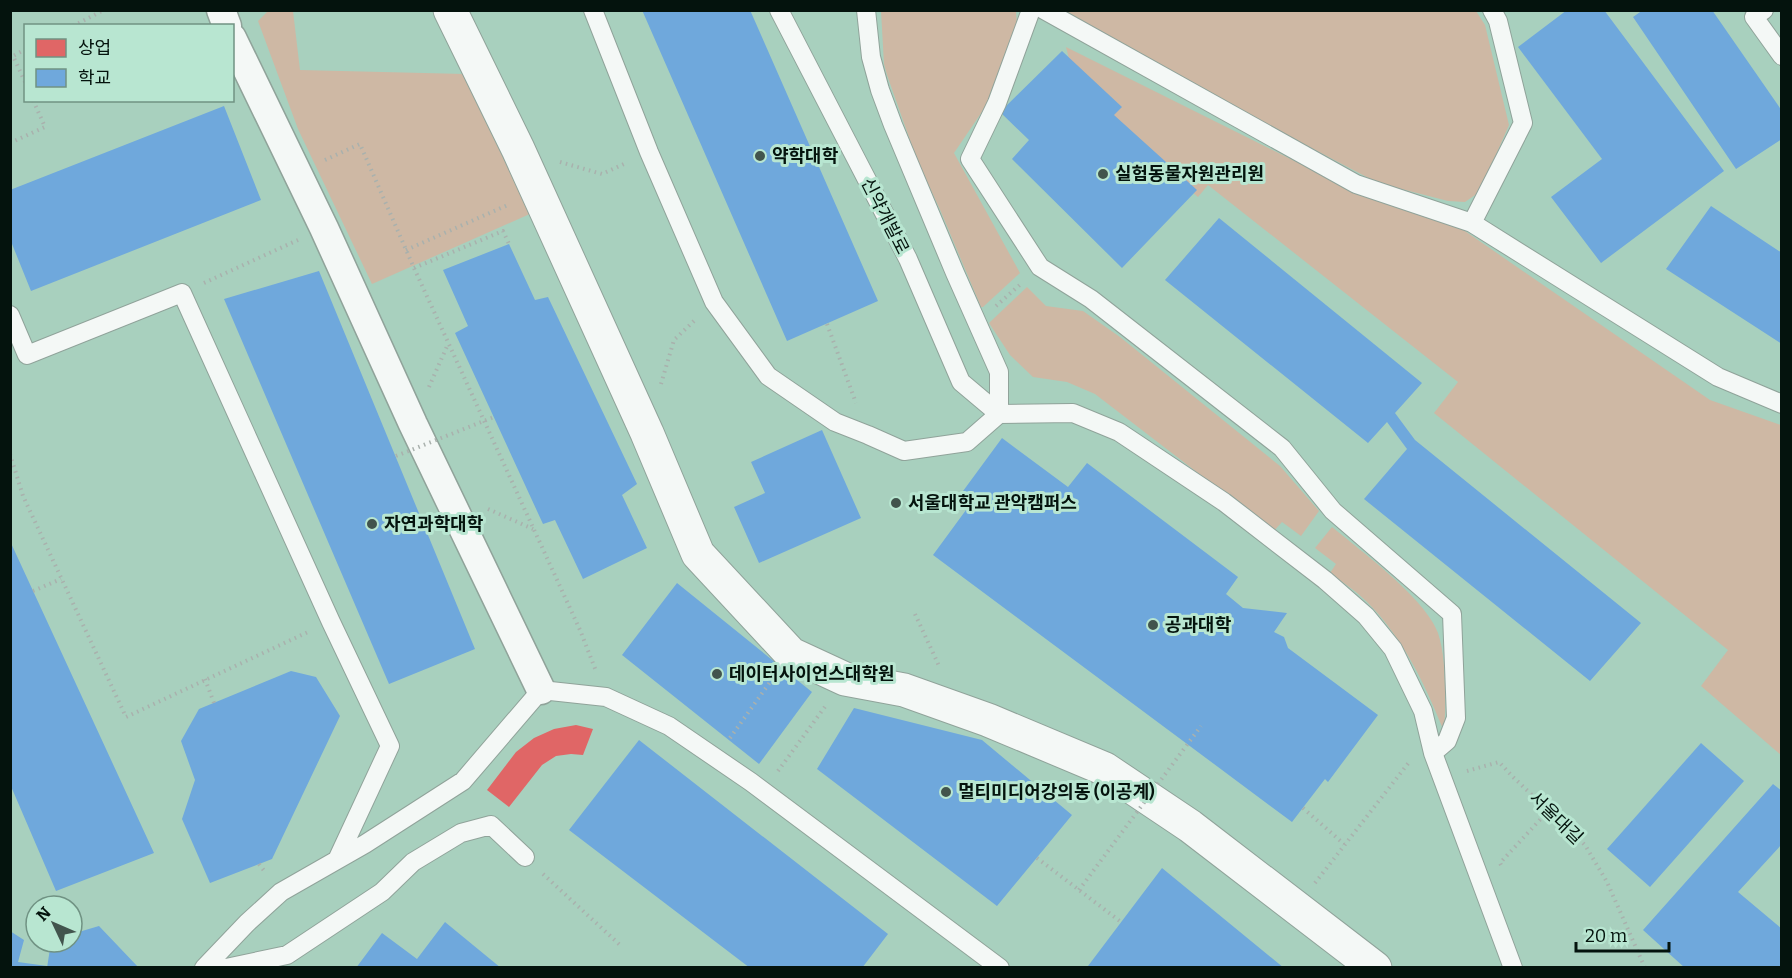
<svg xmlns="http://www.w3.org/2000/svg" width="1792" height="978" font-family="Bitter,'Noto Sans KR',serif">
<style>
.built{fill:#a8d0be;fill-rule:evenodd}
.green{fill:#ceb8a4}
.shops{fill:#e06666}
.schools{fill:#6fa8dc}
.lines{fill:none;stroke-linecap:round;stroke-linejoin:round}
.service-casing{stroke:#90a39a;stroke-width:20}
.pedestrian-casing{stroke:#90a39a;stroke-width:31}
.minor-casing{stroke:#90a39a;stroke-width:35}
.path{stroke:#a9b1ad;stroke-width:4;stroke-dasharray:1.5 4.5;stroke-linecap:butt}
.service{stroke:#f4f8f6;stroke-width:18}
.pedestrian{stroke:#f4f8f6;stroke-width:28}
.minor{stroke:#f4f8f6;stroke-width:33}
.path-bridge{stroke:#a9b1ad;stroke-width:4;stroke-dasharray:1.5 4.5;stroke-linecap:butt}
.poi-dot{fill:#42544d;stroke:#b8e6d1;stroke-width:2}
.labels{text-anchor:middle;dominant-baseline:central;stroke-width:6;stroke-linejoin:round;paint-order:stroke}
.poi-label{font-size:18px;font-weight:bold;fill:#04130d;stroke:#b8e6d1;text-anchor:start}
.street-label{font-size:18px;fill:#04130d;stroke:#b8e6d1}
</style>
<rect width="100%" height="100%" fill="#b6cec3"/>
<path class="built" d="M11,11H1781V967H11ZM26,26H232V100H26ZM36,906H72V942H36Z"/>
<path class="green" d="M268,11H293L300,70L465,74L532,213L372,284L298,129L258,21Z
M881,11H1016L1017,26L990,100L954,153L1020,273L983,307H981L941,212L917,160L887,75L884,64Z
M1051,11H1476L1485,25L1509,125L1485,180L1478,193L1465,202L1448,201L1378,183Z
M1066,47L1355,191L1462,229L1710,400L1781,425V755L1701,686L1728,650L1434,413L1458,382L1208,185L1198,197L1079,98Z
M1027,287L1046,306L1083,311L1120,337L1280,466L1319,511L1301,536L1282,522L1273,532L1237,503L1095,394L1067,382L1033,377L1010,355L989,323Z
M1332,527C1361,551 1426,599 1438,633C1444,651 1445,674 1445,692C1445,704 1446,718 1443,729C1424,682 1403,638 1367,602C1356,591 1342,582 1330,573L1336,564L1315,548Z"/>
<path class="shops" d="M576,725L593,729L583,755L571,754L556,756L542,765L509,807L487,790L516,752L534,738L554,729Z"/>
<path class="schools" d="M642,10H750L878,301L787,341Z
M1567,10H1604L1724,171L1601,263L1551,197L1602,159L1518,47Z
M1643,10H1712L1782,111V139L1736,169L1633,17Z
M1062,51L1122,107L1114,115L1197,190L1122,268L1012,159L1029,140L1000,112Z
M224,106L261,200L31,291L10,239V190Z
M1711,206L1782,253V344L1666,269Z
M1219,218L1422,383L1395,413L1415,440L1641,623L1590,681L1364,499L1407,449L1387,422L1368,443L1165,280Z
M509,244L535,300L548,297L637,484L622,495L647,548L583,579L555,520L543,524L455,333L468,326L443,270Z
M319,271L475,649L389,684L224,299Z
M822,430L861,518L759,563L734,507L765,493L751,462Z
M1002,438L1068,487L1087,463L1238,577L1226,594L1243,608L1287,613L1274,632L1284,637L1288,648L1378,715L1328,782L1325,779L1292,822L933,555L966,510L955,502Z
M10,541L154,853L56,891L10,784Z
M677,583L812,692L759,764L622,655Z
M291,671L316,677L340,716L272,859L210,883L182,819L195,780L181,741L199,709Z
M854,708L982,740L1072,815L997,906L817,769Z
M639,740L888,934L862,968H750L569,830Z
M1701,743L1744,781L1650,887L1607,849Z
M1773,784L1782,791V844L1738,892L1782,929V968H1685L1643,930Z
M1162,868L1284,968L1088,966Z
M445,922L501,968H356L382,933L417,959Z
M99,926L139,968H47L51,942H72V934Z
M10,931L24,940L18,962L47,966V968H10Z"/>
<g class="lines">
<g class="service-casing">
<path id="service" d="M593,10L649,152L714,302L768,376L835,422L868,435L904,451L967,442L999,414L1073,413L1119,432L1224,502L1325,580L1366,616L1393,649L1423,711L1433,753L1513,968
M779,10L908,259L961,382L999,414
M866,10L871,57L880,90L893,125L955,273L999,372V414
M1031,10L997,103L970,159L1040,267L1091,299L1282,448L1333,511L1452,614L1456,718L1447,741L1433,753
M1044,10L1356,184L1472,223L1718,377L1782,404
M1764,10L1754,17L1782,56
M1472,223L1523,123L1498,21L1492,10
M10,315L27,355L182,293L331,622L390,746L337,860
M204,968L247,923L281,892L365,844L463,781L541,690L606,697L669,726L751,782L1000,968
M226,968L287,955L382,892L413,862L461,833L491,825L525,857"/>
</g>
<g class="pedestrian-casing">
<path id="pedestrian" d="M221,10L227,26
M232,38L324,228L413,424L541,690"/>
</g>
<g class="minor-casing">
<path id="minor" d="M450,10L518,149L647,433L698,554L791,654L845,679L904,690L988,720L1105,769L1190,826L1375,968"/>
</g>
<path class="path" d="M73,26L104,10
M26,49L13,56L26,84
M10,143L45,127L33,100
M325,160L360,144L414,268L580,630L596,671
M560,162L602,174L626,163
M406,250L510,204
M414,268L503,231L509,244
M204,283L298,240
M996,306L1022,283
M827,324L856,403
M661,384L674,340L696,319
M429,387L448,344
M10,454L23,496L126,717L308,632
M488,509L533,529
M33,591L61,579
M915,614L940,668
M205,679L214,703
M730,738L773,678
M778,771L827,704
M1467,771L1499,762L1513,777L1585,845L1607,882L1645,968
M1303,808L1344,844
M1037,858L1121,922
M259,864L265,872
M1501,865L1500,863L1549,810
M543,874L620,945
M1315,883L1410,761"/>
<use href="#service" class="service"/>
<use href="#pedestrian" class="pedestrian"/>
<use href="#minor" class="minor"/>
<path class="path-bridge" d="M396,456L494,417
M1079,890L1201,726"/>
</g>
<g class="poi-dot">
<circle cx="760" cy="156" r="6"/>
<circle cx="1103" cy="174" r="6"/>
<circle cx="896" cy="503" r="6"/>
<circle cx="372" cy="524" r="6"/>
<circle cx="1153" cy="625" r="6"/>
<circle cx="717" cy="674" r="6"/>
<circle cx="946" cy="792" r="6"/>
</g>
<g class="labels">
<g class="poi-label">
<text x="772" y="156">약학대학</text>
<text x="1115" y="174">실험동물자원관리원</text>
<text x="908" y="503">서울대학교 관악캠퍼스</text>
<text x="384" y="524">자연과학대학</text>
<text x="1165" y="625">공과대학</text>
<text x="729" y="674">데이터사이언스대학원</text>
<text x="958" y="792">멀티미디어강의동 (이공계)</text>
</g>
<g class="street-label">
<text transform="translate(885 216) rotate(63)">신약개발로</text>
<text transform="translate(1556 818) rotate(44)">서울대길</text>
</g>
</g>
<rect width="1792" height="978" fill="none" stroke="#04130d" stroke-width="24"/>
<rect x="24" y="24" width="210" height="78" fill="#b8e6d1" stroke="#709283" stroke-width="1.5"/>
<rect x="36" y="39" width="30" height="18" fill="#e06666" stroke="#709283" stroke-width="1.5"/>
<text x="78" y="54" font-size="18" fill="#04130d">상업</text>
<rect x="36" y="69" width="30" height="18" fill="#6fa8dc" stroke="#709283" stroke-width="1.5"/>
<text x="78" y="84" font-size="18" fill="#04130d">학교</text>
<g transform="translate(54 924) rotate(314)"><circle r="28" fill="#b8e6d1" stroke="#709283" stroke-width="1.5"/>
<path d="M0-4.5L10 22L0 15L-10 22Z" fill="#42544d"/>
<text y="-9" font-size="16" font-weight="bold" text-anchor="middle" fill="#04130d">N</text>
</g>
<path d="M1576 942v9h93v-9" fill="none" stroke="#04130d" stroke-width="3"/>
<text x="1585" y="942" font-size="18" fill="#04130d" stroke="#b8e6d1" stroke-width="4.5" paint-order="stroke">20 m</text>
</svg>
